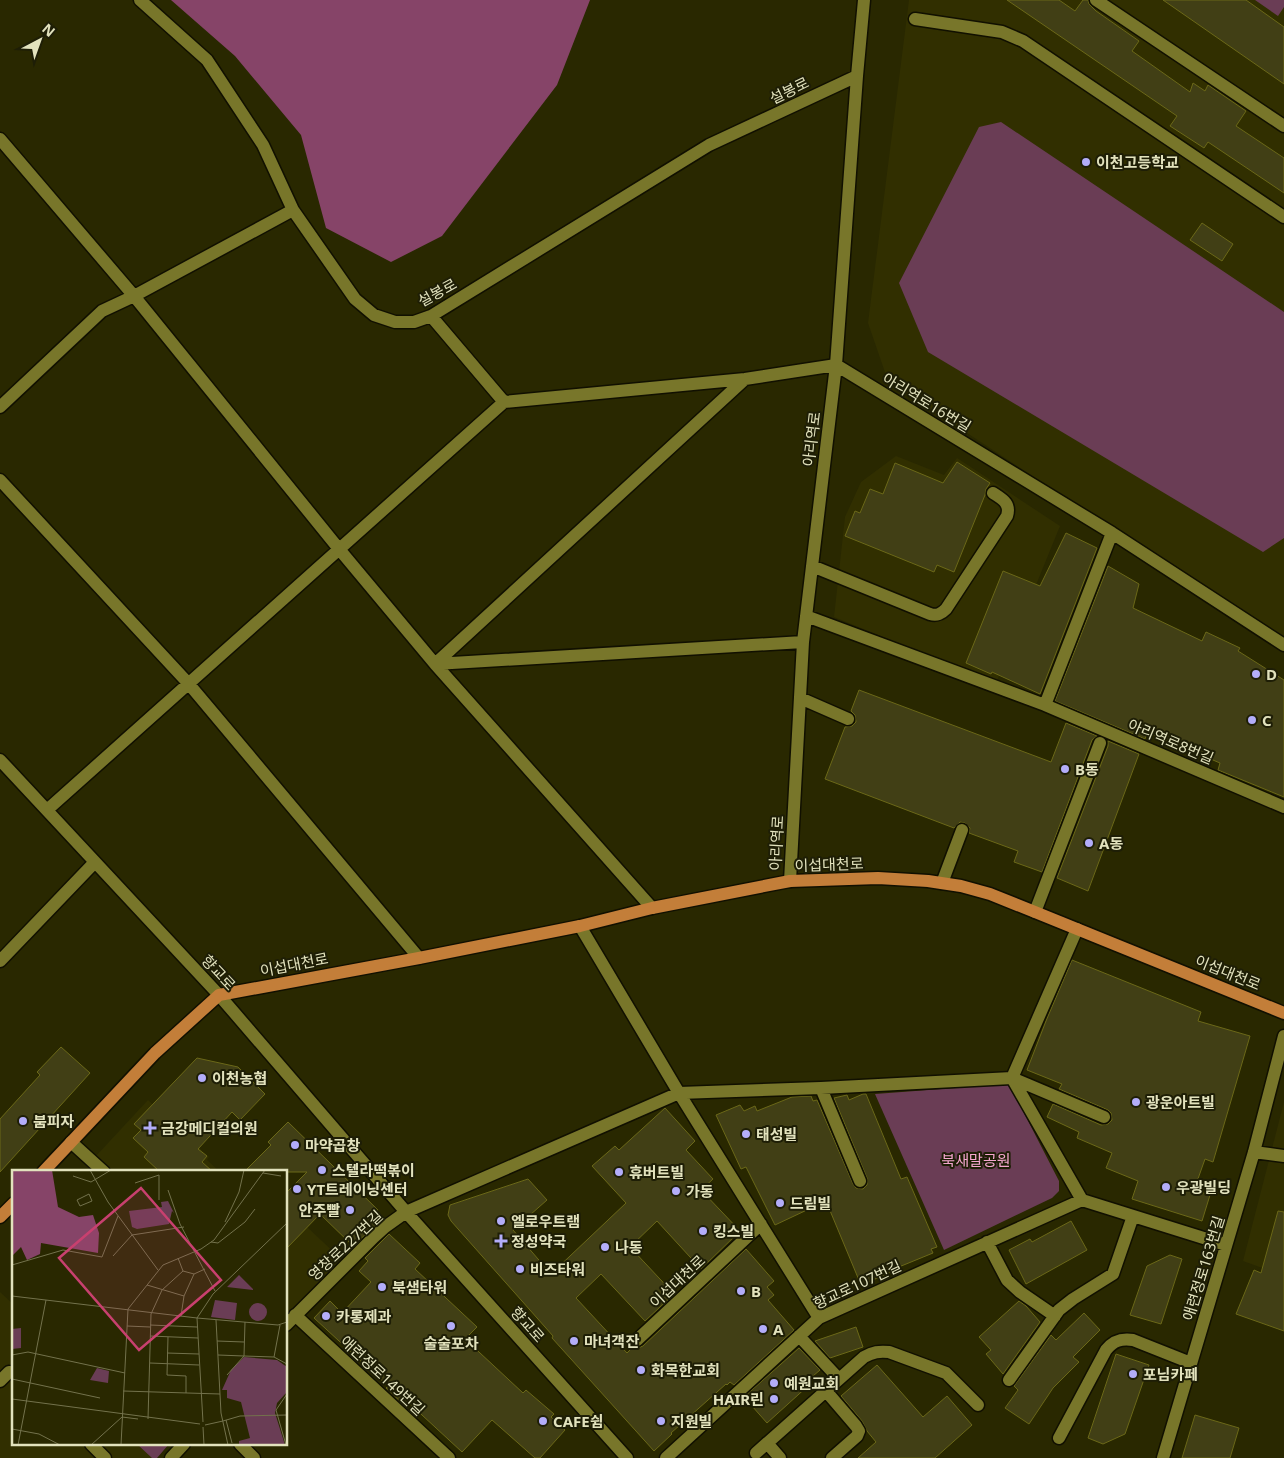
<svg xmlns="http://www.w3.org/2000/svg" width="1284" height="1458" font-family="'Noto Sans','Noto Sans KR',sans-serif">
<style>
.built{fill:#312f00}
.green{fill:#6a3d55}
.forest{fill:#864468}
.building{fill:#413f15;stroke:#6b6818}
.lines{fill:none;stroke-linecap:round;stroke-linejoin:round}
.minor-casing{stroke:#111000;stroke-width:15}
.major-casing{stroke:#111000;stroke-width:15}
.minor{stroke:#78762a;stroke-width:12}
.major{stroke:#c37e39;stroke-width:12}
.poi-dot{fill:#b3adf9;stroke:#1e1e06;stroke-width:2}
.labels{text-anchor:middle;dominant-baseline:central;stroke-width:4;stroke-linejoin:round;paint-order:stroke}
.street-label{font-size:15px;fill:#e2e2bd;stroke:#1e1e06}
.poi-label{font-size:15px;font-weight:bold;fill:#e2e2bd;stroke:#1e1e06;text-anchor:start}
.park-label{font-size:15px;fill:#f6a7d0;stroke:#1e1e06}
.inset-road{fill:none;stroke:#73724c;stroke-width:1}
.view{fill:#c8406f;fill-opacity:0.15;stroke:#c8406f;stroke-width:2.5}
.inset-edge{fill:none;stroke:#e2e2bd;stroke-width:2.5}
</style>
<rect width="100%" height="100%" fill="#292800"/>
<path class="built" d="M909,0H1284V638L1268,631L888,381L868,323Z
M896,456L944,475L957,458L1060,526L996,683L834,617L845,517L861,482Z
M148,1100L209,1157L207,1160L220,1172H112L96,1156Z
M1284,1102V1276L1243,1261Z
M286,1207L341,1259L286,1318Z
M0,1292L14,1305V1444H167L155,1458H0Z"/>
<path class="green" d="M1255,0H1284V7L1278,16Z
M1001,122L1284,312V538L1263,552L928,352L899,283L979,127Z
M1009,1084L1059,1181V1191L1052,1198L944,1250L875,1094Z
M137,1444H169L157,1458H152Z"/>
<path class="forest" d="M171,0H590L557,85L442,236L391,262L326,228L301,135L235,56Z"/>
<path class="building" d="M1007,0H1059L1075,11L1083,0H1088L1089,4L1096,11L1139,41L1132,51L1190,92L1193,83L1205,91L1208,85L1246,111L1236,126L1284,158V193L1208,142L1204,148L1170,126L1177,116Z
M1163,0H1246L1284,27V84Z
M1202,223L1233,244L1222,261L1190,240Z
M957,462L990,483L986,489L985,495L954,572L937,565L934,572L845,536L855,511L860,513L870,489L883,494L895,463L943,483Z
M1066,533L1097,548L1040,694L992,672L991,674L966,663L1003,571L1040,586Z
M1108,566L1139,584L1133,608L1202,641L1206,632L1240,648L1238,651L1284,680V797L1218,770L1220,763L1147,732L1145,739L1055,701Z
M859,690L1051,762L1066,723L1097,736L1092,740L1042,872L1014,862L1018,851L969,833L970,828L965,823L960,822L954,828L825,779L845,727L852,726L856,722L855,715L851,711Z
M1108,741L1139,754L1088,891L1057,878L1108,746Z
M1072,960L1201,1012L1198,1021L1250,1036L1213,1162L1205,1159L1194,1190L1210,1195L1202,1221L1132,1199L1138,1181L1106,1168L1112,1153L1077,1138L1079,1132L1047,1117L1053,1104L1101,1125L1108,1124L1112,1120L1111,1113L1108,1110L1059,1089L1062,1084L1027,1070L1046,1021Z
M61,1047L90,1073L0,1172V1119L40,1075L37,1072Z
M197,1058L238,1067L265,1094L240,1120L232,1112L198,1149L207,1156L202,1162L213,1172H160L144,1157L148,1152L133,1138L141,1130L134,1124Z
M863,1094H866L901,1179L907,1177L937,1247L931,1249L933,1253L889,1271V1273L861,1285L826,1201L775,1225L746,1167L741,1169L716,1115L740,1105L744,1111L755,1106L757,1111L792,1097L811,1096L813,1101L817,1100L853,1184L856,1188L863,1189L867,1185V1178L834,1098L847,1095L849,1100Z
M665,1108L695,1141L686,1150L713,1179L701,1190L740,1231L701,1269L657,1221L630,1247L674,1294L645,1321L601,1274L576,1298L627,1353L633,1347L638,1348L643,1346L746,1249L774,1281L767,1287L774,1295L768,1300L794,1330L734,1385L730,1382L727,1385L726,1384L671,1433L672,1434L654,1451L552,1338L553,1336L451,1221L448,1215L450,1205L528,1179L547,1200L513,1230L551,1274L626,1203L592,1166L615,1146L619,1150Z
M288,1122L378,1210L372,1217L378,1223L353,1246L320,1214L286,1249V1193L307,1172H244L271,1145L268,1142Z
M1278,1211L1284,1212V1331L1236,1314L1254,1270L1261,1273Z
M1071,1221L1087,1250L1026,1284L1009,1250L1030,1239L1032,1242Z
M389,1234L420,1263L415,1269L477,1327L465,1339L523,1393L526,1390L554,1414L551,1417L565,1430L540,1458H535L492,1420L462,1452L409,1403L405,1406L386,1388L388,1386L314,1318L330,1301L342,1313L371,1282L359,1271L368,1261L365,1258Z
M1170,1255L1182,1259L1161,1324L1130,1315L1147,1266Z
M1019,1301L1026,1306L1040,1322L1003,1374L986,1354L991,1350L979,1337Z
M1084,1313L1100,1330L1073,1357L1079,1362L1053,1388L1029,1424L1005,1408L1018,1390L1014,1386L1051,1335L1056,1340Z
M856,1327L863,1347L830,1358L815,1341Z
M799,1348L820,1370L806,1382L809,1385L767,1423L744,1397Z
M1116,1354L1149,1365L1125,1434L1103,1444L1088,1438Z
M877,1365L923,1417L947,1396L972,1425L935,1458H858L876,1442L867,1431L862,1421L841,1396Z
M1195,1415L1239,1428L1230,1458H1182Z"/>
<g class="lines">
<g class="minor-casing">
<path id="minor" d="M140,0L207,60L263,145L293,210L355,299L374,315L395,322H414L431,316L709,145L857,76
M1096,0L1284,126
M915,19L1002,32L1023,41L1284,217
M0,139L134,296L339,549L435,664L652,908
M504,402L745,379L836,365L1112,533L1284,645
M0,407L102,311L134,296L293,210
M0,480L188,683L419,958
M812,566L930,614C937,616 941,614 946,609L1007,516C1011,503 1002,499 993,493
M806,616L1045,705L1284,807
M435,664L745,379
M435,664L803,642
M800,698L848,719
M1045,705L1112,533
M0,760L219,995L406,1212L627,1458
M47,810L504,402L431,316
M790,881L803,642L836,365L857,76L864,0
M942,883L962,830
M1035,912L1100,743
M580,926L679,1093L819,1318
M1077,929L1012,1078L1082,1200
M0,961L95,862
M821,1088L860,1181
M71,1142L104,1172
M1254,1152L1284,1156
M987,1242L1007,1280L1020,1292L1055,1316
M295,1315L449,1458
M286,1325L374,1237L385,1227L406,1212L679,1093L821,1088L1012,1078L1104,1117
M799,1336L839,1379
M637,1340L761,1224
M1009,1380L1059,1310L1073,1299L1113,1274L1133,1216
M0,1381L9,1372L14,1373
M826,1391L856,1426L859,1431L857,1436L832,1458
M1059,1438L1106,1350C1113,1341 1121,1338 1133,1340L1191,1363
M767,1443L780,1458
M91,1444L105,1458
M240,1444L254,1458
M756,1453L864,1357C873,1352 879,1351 889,1352L946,1373L978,1405
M171,1458L184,1444
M666,1458L819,1318L1082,1200L1226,1245
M1163,1458L1254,1152L1284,1036"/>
</g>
<g class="major-casing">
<path id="major" d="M43,1172L155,1053L219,995L419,958L580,926L652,908L790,881L878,878L928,881L961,886L990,894L1035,912L1284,1013
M0,1217L14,1203"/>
</g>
<use href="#minor" class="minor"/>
<use href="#major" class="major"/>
</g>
<g class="poi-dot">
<circle cx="1086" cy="162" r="5"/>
<circle cx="1256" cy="674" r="5"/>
<circle cx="1252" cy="720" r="5"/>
<circle cx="1065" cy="769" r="5"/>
<circle cx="1089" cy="843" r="5"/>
<circle cx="202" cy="1078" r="5"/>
<circle cx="1136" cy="1102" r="5"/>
<circle cx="23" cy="1121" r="5"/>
<path d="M147.5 1120.5h5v5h5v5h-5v5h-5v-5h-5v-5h5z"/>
<circle cx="746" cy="1134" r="5"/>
<circle cx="295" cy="1145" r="5"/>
<circle cx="322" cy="1170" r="5"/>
<circle cx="619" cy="1172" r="5"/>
<circle cx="1166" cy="1187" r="5"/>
<circle cx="297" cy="1189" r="5"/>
<circle cx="676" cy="1191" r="5"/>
<circle cx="780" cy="1203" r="5"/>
<circle cx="350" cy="1210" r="5"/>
<circle cx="501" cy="1221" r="5"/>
<circle cx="703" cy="1231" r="5"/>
<path d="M498.5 1233.5h5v5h5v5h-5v5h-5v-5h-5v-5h5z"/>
<circle cx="605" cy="1247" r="5"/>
<circle cx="520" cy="1269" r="5"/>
<circle cx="382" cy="1287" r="5"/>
<circle cx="741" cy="1291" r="5"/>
<circle cx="326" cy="1316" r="5"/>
<circle cx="451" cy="1326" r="5"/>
<circle cx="763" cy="1329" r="5"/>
<circle cx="574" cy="1341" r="5"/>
<circle cx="641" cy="1370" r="5"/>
<circle cx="1133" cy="1374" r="5"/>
<circle cx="774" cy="1383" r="5"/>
<circle cx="774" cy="1399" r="5"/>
<circle cx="543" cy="1421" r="5"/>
<circle cx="661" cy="1421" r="5"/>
</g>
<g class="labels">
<g class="street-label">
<text transform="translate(789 90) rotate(-26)">설봉로</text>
<text transform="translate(437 292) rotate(-29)">설봉로</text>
<text transform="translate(927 402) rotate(31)">아리역로16번길</text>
<text transform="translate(811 439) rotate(-83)">아리역로</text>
<text transform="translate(1171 741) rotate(23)">아리역로8번길</text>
<text transform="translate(776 843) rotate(-87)">아리역로</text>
<text transform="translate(829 864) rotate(-2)">이섭대천로</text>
<text transform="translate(294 964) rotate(-11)">이섭대천로</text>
<text transform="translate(219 972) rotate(47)">향교로</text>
<text transform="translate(1228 972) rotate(22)">이섭대천로</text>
<text transform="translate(345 1245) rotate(-43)">영창로227번길</text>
<text transform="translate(1203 1268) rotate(-73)">애련정로163번길</text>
<text transform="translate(677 1281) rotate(-43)">이섭대천로</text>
<text transform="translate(857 1284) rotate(-25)">향교로107번길</text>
<text transform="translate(528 1324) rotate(48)">향교로</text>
<text transform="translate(383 1375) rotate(43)">애련정로149번길</text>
</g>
<g class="poi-label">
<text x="1096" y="162">이천고등학교</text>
<text x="1266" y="674">D</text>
<text x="1262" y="720">C</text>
<text x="1075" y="769">B동</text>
<text x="1099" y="843">A동</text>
<text x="212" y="1078">이천농협</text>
<text x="1146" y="1102">광운아트빌</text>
<text x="33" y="1121">붐피자</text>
<text x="161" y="1128">금강메디컬의원</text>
<text x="756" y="1134">태성빌</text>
<text x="305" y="1145">마약곱창</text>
<text x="332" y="1170">스텔라떡볶이</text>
<text x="629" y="1172">휴버트빌</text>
<text x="1176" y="1187">우광빌딩</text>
<text x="307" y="1189">YT트레이닝센터</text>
<text x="686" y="1191">가동</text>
<text x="790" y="1203">드림빌</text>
<text x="340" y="1210" text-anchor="end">안주빨</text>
<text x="511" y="1221">엘로우트램</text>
<text x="713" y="1231">킹스빌</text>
<text x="511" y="1241">정성약국</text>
<text x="615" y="1247">나동</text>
<text x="530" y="1269">비즈타워</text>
<text x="392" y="1287">북샘타워</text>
<text x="751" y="1291">B</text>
<text x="336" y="1316">카롱제과</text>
<text x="773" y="1329">A</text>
<text x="584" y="1341">마녀객잔</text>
<text x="451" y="1343" text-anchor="middle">술술포차</text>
<text x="651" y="1370">화목한교회</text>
<text x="1143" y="1374">포님카페</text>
<text x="784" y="1383">예원교회</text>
<text x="764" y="1399" text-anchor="end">HAIR린</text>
<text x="553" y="1421">CAFE쉼</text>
<text x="671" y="1421">지원빌</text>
</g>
<g class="park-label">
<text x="976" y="1160">북새말공원</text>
</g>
</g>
<g transform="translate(12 1170)">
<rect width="275" height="275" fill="#292800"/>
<path d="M156,31L162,43L160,41L157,54L125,59L120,57L117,41L150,37L149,32ZM227,105L241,119V120L215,117ZM203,130L225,133L223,150L199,147ZM237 142a9 9 0 1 1 18 0a9 9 0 1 1-18 0ZM9,158V178L0,179V159ZM232,187L265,190L275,197V222L265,233L263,243L273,275H227V271L238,268L229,232L215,228V220H210L219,200ZM85,198L97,201L96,213L78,210Z" fill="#6a3d55"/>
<path d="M0,0H40L46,37L67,47L81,45L87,63L86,83L29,73L28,84L15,90L9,77L0,86Z" fill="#864468"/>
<path class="inset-road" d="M78,0L96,32L146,100M251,3L269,6M61,6L79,12L99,0M123,13L147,5V30M156,20L168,54L203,121M77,24L80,31L68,36L65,30ZM213,52L227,22L232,0M199,72L206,73L233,52L243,39M101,86L120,65L172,57M166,88L171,101L182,104M0,95L51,80L90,87L106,46M135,115L172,126M0,126L185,148L266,155L275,152M169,146L172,126L182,104L193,99M204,150L209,243L216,275M138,155L185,157M115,156L138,157M138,166L186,168M156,167L155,205L174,206V223M205,171L232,172M155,183L187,184M0,185L16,182L113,203M206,185L232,186L233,152M262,187L268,155M138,193L187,195M215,205L232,186L262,187L275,194M0,209L88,228M111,221L208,224M0,229L188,254M110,247L126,249M136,249L139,144L150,120L171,101M214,250L220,273M211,251L228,246L275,245M191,252L185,148L201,124L275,53M193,255L211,251M191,257L192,275M0,259L27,264L48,275M6,275L34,130M79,275L110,247M109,275L116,139L151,95L189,79L202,70L253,0M274,275L264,240L275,224"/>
<path class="view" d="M129,18L209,110L127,180L47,88Z"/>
<rect width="275" height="275" class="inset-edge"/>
</g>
<g transform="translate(40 40) rotate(41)" stroke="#1e1e06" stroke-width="4" paint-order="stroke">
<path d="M0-4L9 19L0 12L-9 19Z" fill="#e2e2bd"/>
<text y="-8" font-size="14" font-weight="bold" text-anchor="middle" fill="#e2e2bd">N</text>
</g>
</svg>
